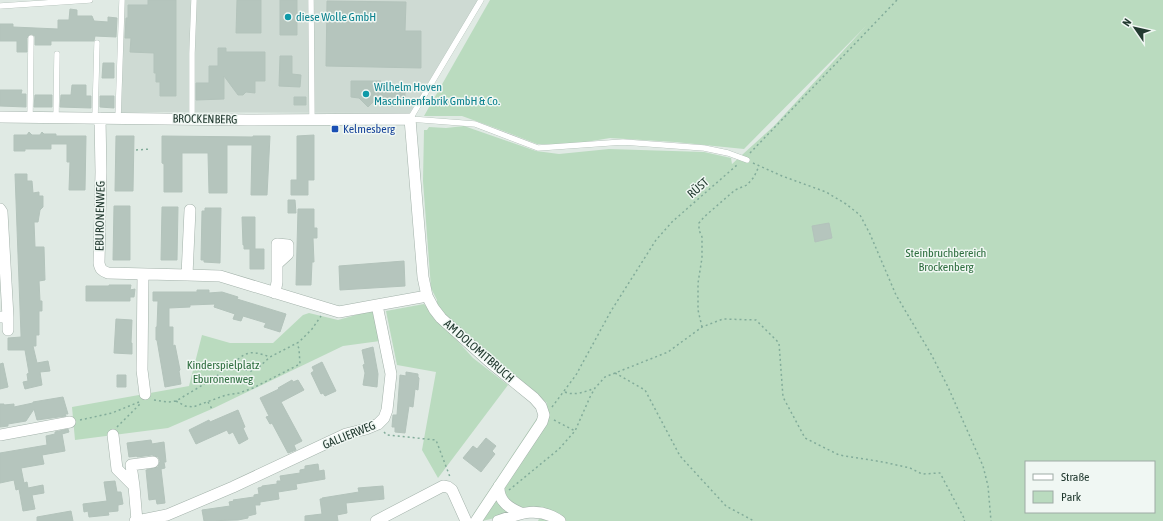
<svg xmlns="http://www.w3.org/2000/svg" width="1163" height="521" font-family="'Asap Condensed',sans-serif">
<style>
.built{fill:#cedad3}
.green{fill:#badbbf;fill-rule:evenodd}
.building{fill:#b5c5bd;stroke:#b3c3bb}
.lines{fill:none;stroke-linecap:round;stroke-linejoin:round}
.lane-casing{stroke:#a3b2aa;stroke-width:6}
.street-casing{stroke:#a3b2aa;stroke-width:12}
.path{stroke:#82ac9a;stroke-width:1.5;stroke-dasharray:2 3;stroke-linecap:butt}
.lane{stroke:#fff;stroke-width:5.5}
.street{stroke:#fff;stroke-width:11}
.culture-dot{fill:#0f9aa8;stroke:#f0f7f3;stroke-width:1.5}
.transit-dot{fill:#1a4fb4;stroke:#f0f7f3;stroke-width:1.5}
.labels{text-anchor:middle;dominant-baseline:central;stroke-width:3;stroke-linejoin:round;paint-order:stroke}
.culture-label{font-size:12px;fill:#0d838f;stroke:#f0f7f3;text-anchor:start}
.street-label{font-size:12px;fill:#223a30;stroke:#f0f7f3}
.transit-label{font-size:12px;fill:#164399;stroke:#f0f7f3;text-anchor:start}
.park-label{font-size:12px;fill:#2e6e3f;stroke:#f0f7f3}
</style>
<rect width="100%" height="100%" fill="#e0eae4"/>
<path class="built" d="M121,0H478L410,113L121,112Z"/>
<path class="green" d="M490,0H1163V521H538L544,508L543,507L482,521H475L472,516L547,403L455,328L437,307V300L431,288L423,181L424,130H427L429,127L446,128L464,126L536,151L559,154L609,149L704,152L731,158L732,164L774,126L866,26L744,149L675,142L610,138L568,145L537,144L498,129L462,116H424ZM1026,462H1154V512H1026Z
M424,304L473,358L508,385L438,478L422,450L436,372L397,365L386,311Z
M374,310L380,341L343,346L214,408L168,428L75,440L72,407L189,386L202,335L230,343H273L303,315L309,313L338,320Z"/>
<path class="building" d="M148,0H176V96H160V82H156V73H154V53L130,52L131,38H125L126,18H128V5H148Z
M237,0H261V33H236Z
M280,0H297V35H280Z
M327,1L406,2L405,31H421V68L326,66Z
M70,9L77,10V16H92L94,21L108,22V17L117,18L116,37L95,36L94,41H51V45H35V36L31,34L27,38V52H17V41H0V24H13V27L58,29V20H69Z
M218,48H226V52H265V81H255V93L246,92L243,95H238L224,76V99L196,100V83H209V66H218Z
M280,56H292V74L301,75L300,87L279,86Z
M103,63H114V78H102Z
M351,81H381V94L368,107L359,98L351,97Z
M72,85H86V96H91V108L60,107L61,95H71Z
M0,90H22L21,94H26V107L0,106Z
M381,91H405V101H400V106H381Z
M35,95H52V107H34Z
M100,96H114V108L100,107Z
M294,97H306V105H294Z
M29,132L32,135H40L42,132L44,134H56V136H86L85,190H69L70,162H67V144H51V149H25V151H14V135H27Z
M314,135V180H308V195H291V180H297V136Z
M116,136H134L133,191H115Z
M162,136L253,137V136H270L267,195H251L252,145H227V193H209L208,153H182V192H164V164L162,163Z
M15,174H27V181H32L33,193L39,192V196H43V207L40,210L38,222H34L35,247H44L45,280L39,281L40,301H42V311H39V335H36V346H33L37,363L48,361L50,371L40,372L42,385L25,389L23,382L28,381L27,374L29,373L25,350H8V338L21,337V335Z
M288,200H295L296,213H288Z
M114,206H130V260H113Z
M162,207H178L177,260H161Z
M205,208H221L220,263L204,262V260H201L202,211H205Z
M298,209H314V228H317V238H313L314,262H312L311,285H296Z
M242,217H255V249H264V269H250V249H244V245H243Z
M829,223L832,238L815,242L812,226Z
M404,261L405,286L340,290L339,266Z
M109,285H131L130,290L135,289L134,297H130V301H86V286H109Z
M197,290H209V293L222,292L238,297L237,299L286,314L280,332L264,327L266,323L243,316L241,321L233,319L235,314L214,307L215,304L190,305V307L169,308V327H173V346L175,345L180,370L179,371L181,384L165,387L157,340H156V327H157L158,301H153V292H197Z
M116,319L132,320L131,343H132V354L114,353Z
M373,347L378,374L377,387L363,385L365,373L363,365L365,364L362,350Z
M322,362L336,391L325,396L323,393L321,394L311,373L314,371L312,367Z
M3,363L8,387L0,389V364Z
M406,372L418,374V377L419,378L418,390L415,389L413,407L409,406L405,433L395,432V427H392L393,415H397L400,375L406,376Z
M117,375H126V387H117Z
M292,380L293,382L298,380L304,390L281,402L302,441L294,445L296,450L288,453L272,423L270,424L266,417L269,416L260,398L279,389L278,388Z
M63,397L68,414H65L66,416L37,420L34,409L26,421L8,424V426L0,427V404H4V405L14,404V407L33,403V402Z
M238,410L245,427L243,428L248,439L239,444L233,432L229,434L227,430L196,444L189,430L209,420L210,422Z
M68,429L69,432L62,434L65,451L42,455L44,464L21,468L24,483L27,482L28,488L43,485L44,493L32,495L35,509L23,511L19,489L16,490L14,480L0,483V453L47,445L46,436L55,434V432Z
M486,438L496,446L492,451L495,454L481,472L463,458L473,446L477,449Z
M151,440L152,444L164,442L166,462H164L165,468L161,469L165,503L157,504L156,499L149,500L146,470L158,467L160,461L158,457L152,455L137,457V456L129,457L127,443Z
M318,464L319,471L324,470L325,479L296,484L297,489L278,492L279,499L260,502V505H255L256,514L248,516V518L238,520L204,521L202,510L230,506L229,502L234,501L233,500L254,497V495L259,494L258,488L262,487V486L277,484V481H281L280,476L300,473V470L305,469V466Z
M115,481L117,492H121L123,504L118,505V511L108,512L109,515L89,517L88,511L84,512L83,504L107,501L104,482Z
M383,486L384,499L346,503L347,513L337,515L338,521H305V516L322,514L320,499H322V498L359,492L358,488Z
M71,511L73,521H37V517Z"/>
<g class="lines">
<g class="lane-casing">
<path id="lane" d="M311,0L312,120
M481,0L410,119L475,124L538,148L623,142L704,148L728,153L747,160
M0,6L90,0
M30,117L31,38
M56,117L57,54
M95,118L97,43
M118,118L122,0
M192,119V53L194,0"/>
</g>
<g class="street-casing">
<path id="street" d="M0,117L247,120L410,119L423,277L427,296L434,309L441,318L491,363L534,398L541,406L544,415L542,422L476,521
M100,118L101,172L99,263C100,269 102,271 108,273L187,275L190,210
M0,209L2,212L8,317H0
M143,274L142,370L145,394
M187,275L220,276L339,312L377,305
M275,293L277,282V244L288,245V254L277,264
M8,317V330
M0,435L70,422
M113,435L117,469L134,486L137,521H135
M134,486L131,465L153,462
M499,486C498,501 509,508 521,513
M137,521L167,515L233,487L346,434L366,429L378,424L384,418L387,410L391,374L377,305L427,296
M376,521L443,486L448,487L452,490L466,521
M498,521C520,513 539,506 560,521"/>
</g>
<path class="path" d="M136,150L150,149
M750,153L897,0
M753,163L782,176L826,192L846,204L860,215L870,234L896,295L931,354L948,387L983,466L988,486L991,521
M702,327L698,310V283L702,258V237L699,230V223L704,217L735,190L747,185L754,177L759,166
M234,363C247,350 253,351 270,357
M615,373L645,390L680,456L726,506L754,521
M565,392C574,396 585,392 595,388
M154,400L168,402L176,401L216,377L225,368L234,363L245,370L251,371L259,367L270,357L299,342L312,329L321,316
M176,401L185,406L193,407L226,395L239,393L253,388L300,364L299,349L297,343
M208,402L212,409
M552,407L576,375L611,311L656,240L673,221L737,165
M80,420L112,413L139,402
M554,420L575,431
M117,427L141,403
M384,432L387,435L436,440L450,477
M509,490L559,449L575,431L590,397L595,388L605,377L668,352L702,327L723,319L756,320L779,343L783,397L805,438L839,455L883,462L910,468L922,474L940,473L965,520L964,521"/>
<use href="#lane" class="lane"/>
<use href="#street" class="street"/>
</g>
<g class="culture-dot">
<circle cx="288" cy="17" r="4"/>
<circle cx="366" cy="94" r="4"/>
</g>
<rect class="transit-dot" x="331" y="125" width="8" height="8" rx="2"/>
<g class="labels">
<g class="culture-label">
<text x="296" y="17">diese Wolle GmbH</text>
<text x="374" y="87">Wilhelm Hoven<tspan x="374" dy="14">Maschinenfabrik GmbH &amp; Co.</tspan></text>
</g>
<g class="street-label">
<text transform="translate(205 119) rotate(1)">BROCKENBERG</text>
<text transform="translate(698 188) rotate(-41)">RÜST</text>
<text transform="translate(100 216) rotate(-89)">EBURONENWEG</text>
<text transform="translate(479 351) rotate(41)">AM DOLOMITBRUCH</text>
<text transform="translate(349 435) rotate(-22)">GALLIERWEG</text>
</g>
<g class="transit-label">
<text x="343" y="129">Kelmesberg</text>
</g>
<g class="park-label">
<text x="946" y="253">Steinbruchbereich<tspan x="946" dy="14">Brockenberg</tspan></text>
<text x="223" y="365">Kinderspielplatz<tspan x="223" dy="14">Eburonenweg</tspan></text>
</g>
</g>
<rect x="1025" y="461" width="130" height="52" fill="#f0f7f3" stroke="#9eaba5"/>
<rect x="1033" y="474" width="20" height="6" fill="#ffffff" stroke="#9eaba5"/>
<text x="1061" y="481" font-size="12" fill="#223a30">Straße</text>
<rect x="1033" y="491" width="20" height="12" fill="#badbbf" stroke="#9eaba5"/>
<text x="1061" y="501" font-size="12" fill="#223a30">Park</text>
<g transform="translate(1135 28) rotate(304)" stroke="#f0f7f3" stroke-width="3" paint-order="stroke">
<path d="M0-3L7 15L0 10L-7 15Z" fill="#223a30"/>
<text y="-6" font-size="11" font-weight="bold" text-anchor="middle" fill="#223a30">N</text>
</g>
</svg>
